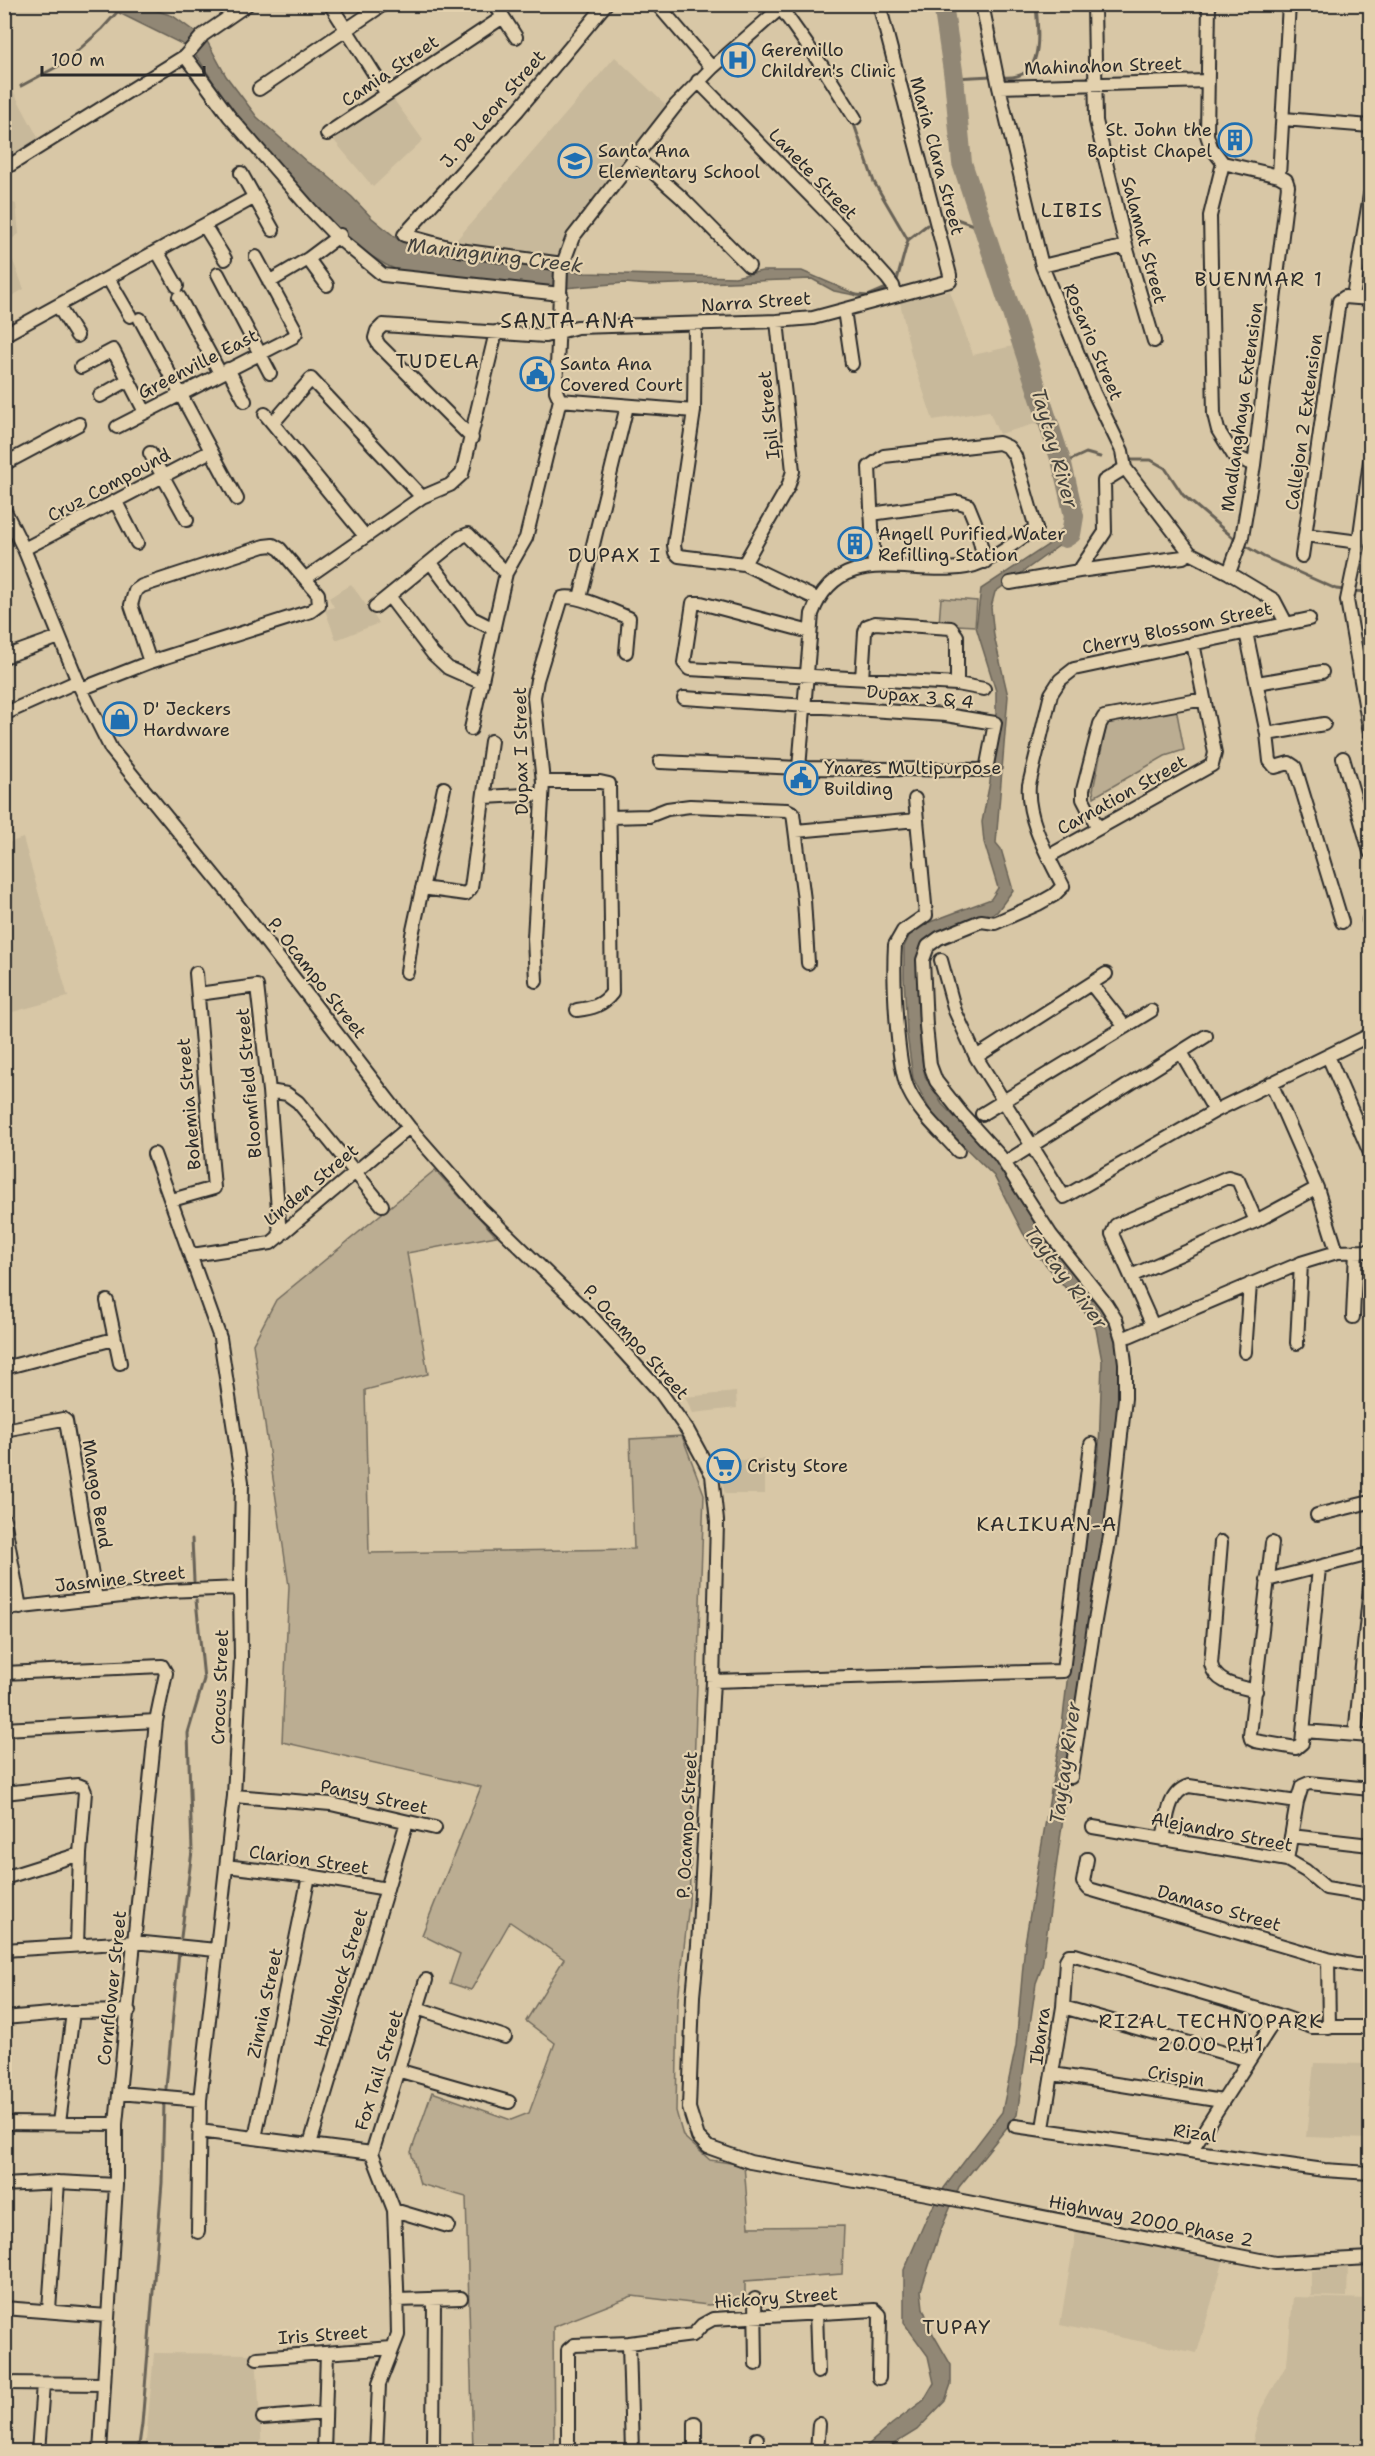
<svg xmlns="http://www.w3.org/2000/svg" width="1375" height="2456" font-family="'Shantell Sans',sans-serif">
<style>
.built{fill:#c8b99b}
.green{fill:#bbad92;stroke:#736c5e;stroke-width:1.5}
.water{fill:#918774;stroke:#686257;stroke-width:1.5}
.lines{fill:none;stroke-linecap:round;stroke-linejoin:round}
.stream{stroke:#686257;stroke-width:3}
.river{stroke:#918774;stroke-width:20}
.minor-casing{stroke:#2b2b2b;stroke-width:16}
.minor{stroke:#e3d1ae;stroke-width:12}
.labels{text-anchor:middle;dominant-baseline:central;stroke-width:4.5;stroke-linejoin:round;paint-order:stroke}
.poi-label{font-size:18px;fill:#2b2b2b;stroke:#e3d1ae;text-anchor:start}
.street-label{font-size:18px;fill:#2b2b2b;stroke:#e3d1ae}
.neighbourhood-label{font-size:20px;letter-spacing:1.5px;fill:#2b2b2b;stroke:#e3d1ae}
.water-label{font-size:20px;font-style:italic;fill:#44423d;stroke:#e3d1ae}
.quarter-label{font-size:21px;letter-spacing:1.5px;fill:#2b2b2b;stroke:#e3d1ae}
</style>
<rect width="100%" height="100%" fill="#d8c7a6"/>
<filter id="ink" filterUnits="userSpaceOnUse"><feTurbulence type="fractalNoise" baseFrequency=".0167" numOctaves="2"/><feDisplacementMap in="SourceGraphic" scale="12" xChannelSelector="R" yChannelSelector="G"/><feConvolveMatrix kernelMatrix="1 2 1 2 8 2 1 2 1" color-interpolation-filters="sRGB"/></filter>
<g filter="url(#ink)">
<path class="built" d="M615,57L667,106L566,237L558,261L452,245Z
M6,78L40,141L4,163V79Z
M392,97L423,140L373,187L332,138Z
M4,200L16,204L19,234L6,243L24,289L5,300Z
M950,291L973,355L1013,346L1042,422L999,434L989,411L933,420L911,354L900,302Z
M351,584L379,623L336,640L325,610L334,607L329,598Z
M23,838L68,997L5,1014V844Z
M736,1392L737,1408L693,1413L685,1397Z
M765,1459V1494H725L717,1461Z
M1314,2063L1370,2064V2139L1306,2137Z
M1076,2231L1224,2259L1197,2353L1060,2325Z
M1348,2266L1347,2297L1311,2296V2271Z
M1293,2297L1370,2299V2451H1250L1261,2409L1287,2364Z
M154,2353L256,2354L262,2451L145,2452Z"/>
<path class="green" d="M941,598L977,601L975,626L939,624Z
M1176,708L1184,750L1165,756L1094,797L1093,790L1107,723Z
M435,1170L496,1236L407,1253L428,1374L365,1390L369,1553L634,1549L630,1439L682,1436L704,1494L689,1903L678,2000L676,2111L683,2136L710,2160L744,2165L749,2227L844,2226L842,2274L745,2281V2301L708,2305L632,2296L553,2327L554,2451H473L466,2197L420,2184L411,2152L432,2092L511,2120L529,2113L555,2043L526,2021L564,1959L510,1922L471,1990L450,1983L460,1954L422,1935L481,1787L282,1742L289,1586L253,1344L276,1300Z"/>
<path class="water" d="M103,5H140L173,16L195,32L208,43L226,76L257,117L308,163L322,171L352,197L372,218L400,241L585,273L735,277L762,271H802L860,296L834,291L812,279L649,285L625,283L551,289L406,274L386,265L345,240L231,110L198,58L184,45Z
M1074,516L1075,525L1071,537L995,592L991,607L994,636L1008,696L996,843L1001,849L1013,890L997,912L951,930L918,961V1005L921,1053L925,1076L942,1104L999,1162L1042,1236L1101,1307L1117,1335L1122,1376L1115,1450L1042,1967L1036,1983L1017,2115L959,2187L940,2232L921,2290L923,2308L933,2334L951,2365V2384L945,2401L917,2430L883,2451L860,2452L892,2424L924,2400L934,2383L928,2356L904,2323V2270L927,2217L944,2188L1002,2112L1016,2046L1025,1943L1062,1726L1071,1647L1099,1450L1102,1361L1096,1329L1081,1306L1041,1259L1023,1233L994,1176L933,1116L913,1078L907,1034L904,977V947L909,936L930,922L991,899L998,888L984,842L982,822L990,782L996,720V691L976,627L981,589L1063,535L1070,527Z"/>
<g class="lines">
<path class="stream" d="M1002,77C1046,81 1038,35 1036,4
M954,78L992,76
M21,86L64,63L102,29L120,9
M854,124L874,182L908,240
M940,219L954,218L984,229
M894,283L897,280L908,240L927,225
M856,295L868,296L889,287
M1129,460H1151L1165,468L1183,495L1236,540
M1062,464L1086,453L1100,457
M1242,544L1264,557L1336,589L1345,590
M1351,591L1370,592
M192,1539L194,1581
M181,1937L192,1851L188,1733L204,1679L196,1600
M166,2088L179,1952
M138,2452L142,2424L162,2183L164,2102"/>
<path class="river" d="M943,4L954,78L962,163L1062,464L1074,516L1071,534L1065,538"/>
<g class="minor-casing">
<path id="minor" d="M330,4L387,94
M495,4L516,37
M657,4L712,68
M778,4L822,66L855,118
M982,4L999,87L1042,266L1094,393L1122,451L1125,468L1190,553L1229,573L1274,600L1286,623
M1094,4L1096,121L1126,246L1154,341
M1209,4L1207,135L1211,147L1223,163L1210,216L1214,414L1218,430L1234,456L1254,465
M185,56L229,116L311,210L337,237L383,275L561,294
M698,81L841,227L887,278L893,286L895,295
M999,87L1207,81
M259,89L384,4
M1284,119L1370,126
M327,134L503,17
M636,157L681,197L749,266
M1223,163L1279,176L1286,180L1288,186L1254,465L1242,537L1229,573
M4,169L185,56L203,35L248,4
M241,173L273,230
M1279,176L1289,4
M204,225L225,259
M157,251L177,286
M308,259L327,285
M563,264L459,250L404,235L518,110L606,4
M1042,266L1126,246
M218,274L270,373
M108,278L130,316
M269,282L308,259L340,235
M179,297L220,373
M1353,297L1370,195
M58,306L77,336
M844,310L852,364
M140,319L237,499
M695,325L694,411L674,545L675,552L679,556L744,564L817,599
M4,335L255,197
M81,367L113,350L145,412
M228,369L245,401
M100,396L128,380
M560,400L694,411
M265,414L365,536
M273,423L311,379L422,497
M117,427L293,337L296,333L295,329L256,257
M472,438L379,345L375,338L377,331L383,325L545,336L577,327L777,321L813,318L950,281V275L879,4
M150,453L187,520
M1370,461L1359,542L1347,600L1370,733
M4,464L79,424
M116,502L137,543
M4,509L24,549L81,689L111,749L226,890L409,1127L481,1209L591,1316L661,1393L688,1431L712,1475L717,1521L713,1681L698,1945L693,1996L689,2108L698,2137L708,2147L750,2162L927,2194L1275,2263L1370,2258
M871,514L958,502L968,505L975,522L985,562
M1306,535L1359,542
M24,549L211,451
M1302,556L1339,301L1345,297L1370,299
M431,563L472,618L494,629
M744,564L788,487L793,471L777,321
M1079,571L1105,532L1104,481L1125,468
M306,578L422,497L450,485L462,474L496,332
M1010,583L1079,571L1183,557L1190,553
M389,596L433,654L448,668L482,683
M580,598L627,406
M375,607L461,537L468,534L506,573
M810,632L701,603H693L684,663L689,669L957,684L984,689
M1246,632L1267,734L1270,761L1275,767L1289,763L1295,767L1342,922
M4,657L59,637
M862,679L865,632L867,626L875,623L951,628L957,636V684
M1257,683L1322,672
M81,689L150,662L311,611L319,605L318,594L280,549L273,545L264,546L142,586L135,591L131,605L150,662
M4,714L78,681
M471,729L506,573L526,538L560,400L556,391L561,269L573,237L676,105L712,68L785,4
M1267,734L1324,724
M1343,758L1370,852
M660,762L799,768L986,770L995,723L946,715L684,698
M799,768L812,614C838,544 903,574 960,568C988,566 1013,543 1036,528L1015,456L1008,447L999,443L884,456L869,467L874,566
M543,782H600L609,784L612,993C602,1006 592,1008 577,1010
M485,797L542,794
M915,799L926,915L903,931L895,945C893,976 896,1065 909,1091C920,1114 941,1132 958,1151
M610,817L649,816L667,809L690,806L787,810L793,813L804,900L808,963
M1098,828L1083,799V790L1100,724L1104,717L1204,699
M796,831L917,820
M1049,856L1212,765L1215,753L1193,643
M422,888L466,894L471,888L491,741
M1369,920H1370
M941,960L955,1011L976,1057L1064,1197L1215,1111L1370,1035
M407,972L412,935L444,788
M536,981L534,938L543,782L534,697L537,680L562,598C576,593 614,612 629,618L626,652
M1092,985L1125,1027
M198,994L257,986L269,1091L280,1236
M1181,1052L1215,1111
M1328,1056L1370,1153
M976,1057L1106,974
M1271,1083L1317,1188L1337,1252
M269,1091L287,1094L298,1102L382,1205
M982,1114L1151,1011
M154,1154L220,1338L242,1482L240,1588L241,1658L234,1796L200,2100L198,2232
M1009,1160L1206,1036
M172,1200L214,1188L196,973
M192,1255L271,1243L409,1127
M1131,1276L1256,1221L1317,1188
M107,1301L120,1363
M1353,1317L1356,1251
M1153,1326L1112,1234L1116,1225L1228,1177L1238,1180L1256,1221
M1129,1336L1301,1263L1337,1252L1370,1251
M1297,1343L1301,1263
M1245,1352L1250,1284
M4,1368L114,1339
M4,1430L63,1419L66,1421L96,1599
M1317,1515L1370,1502
M4,1519L20,1608
M1221,1542L1211,1664C1215,1684 1238,1686 1256,1691
M1272,1543L1250,1735L1251,1739L1255,1741L1296,1748L1302,1743L1319,1568
M1267,1580L1370,1554
M4,1609L167,1591L240,1588
M4,1673L162,1666L166,1673L156,1721L116,2124V2185L100,2452
M713,1681L1063,1671L1091,1444
M4,1729L156,1721
M1304,1731L1370,1736
M1355,1735L1370,1587
M1071,1777L1094,1626L1110,1536L1125,1398V1363L1122,1339L1116,1320L1106,1304L1051,1235L1000,1156L962,1114L936,1081L930,1065L926,1026L923,960L928,946L939,938L981,921L995,923L1038,904L1054,895L1063,886C1048,856 1026,819 1029,785L1051,694L1060,680L1074,669L1309,619
M4,1793L78,1785L83,1787L85,1792L80,1854L77,1945
M234,1796L331,1804L435,1828
M1093,1827L1287,1860L1306,1871L1326,1888L1370,1895
M1291,1836L1370,1845
M1163,1840C1167,1821 1167,1792 1189,1786L1297,1802
M1087,1859L1083,1882L1089,1889L1328,1959L1356,1965L1370,1966
M1287,1860L1297,1802L1302,1786L1309,1783L1370,1789
M226,1866L309,1876L387,1889
M4,1878L80,1854
M4,1950L134,1942L216,1950
M1328,1959L1329,2028
M1063,2007L1249,2060
M417,2008L505,2037
M4,2018L73,2012L129,2011
M397,2070L509,2102
M1053,2074L1222,2101
M119,2093L200,2100
M4,2123L116,2124
M59,2123L73,2012
M1015,2126L1324,2170L1370,2173
M1043,2128L1063,2007L1066,1960L1069,1955H1075L1278,2015L1312,2027H1367
M199,2131L372,2153
M255,2138L309,1876
M310,2144L407,1822
M1191,2151L1278,2015
M4,2185L58,2182L116,2185
M394,2210L448,2226
M755,2299L756,2364
M397,2300L461,2298
M4,2308L107,2316
M49,2310L58,2182
M816,2312L818,2372
M629,2343L632,2452
M257,2358L392,2348
M4,2383L104,2384
M263,2418L325,2413
M695,2423V2452
M568,2445V2350L574,2345L629,2343L693,2335L702,2325L713,2319L875,2310L880,2315L879,2378
M38,2452L43,2384
M324,2452L327,2353
M376,2452L379,2384L398,2335L397,2287L394,2210L372,2153L426,1980
M433,2452L434,2299
M757,2452V2439
M817,2452L819,2424"/>
</g>
<use href="#minor" class="minor"/>
</g>
</g>
<defs>
<g id="hospital-ring" transform="scale(1.725)"><circle r="9.5" fill="#e3d1ae" stroke="#1f6fb2" stroke-width="1.5"/><path d="M-5-5h3v3.5h4V-5h3V5h-3V1.5h-4V5h-3Z" fill="#1f6fb2"/></g>
<g id="building-ring" transform="scale(1.725)"><circle r="9.5" fill="#e3d1ae" stroke="#1f6fb2" stroke-width="1.5"/><path d="M-4-6H4V6H1V3H-1V6H-4ZM-2.5-4.3h1.7v1.8h-1.7ZM.8-4.3h1.7v1.8H.8ZM-2.5-1h1.7V.8h-1.7ZM.8-1h1.7V.8H.8Z" fill="#1f6fb2"/></g>
<g id="school-ring" transform="scale(1.725)"><circle r="9.5" fill="#e3d1ae" stroke="#1f6fb2" stroke-width="1.5"/><path d="M0-5L7-2L0 1L-7-2ZM-4 1L0 2.5L4 1V4Q0 6-4 4Z" fill="#1f6fb2"/></g>
<g id="civic-ring" transform="scale(1.725)"><circle r="9.5" fill="#e3d1ae" stroke="#1f6fb2" stroke-width="1.5"/><path d="M-.6-6.5H3V-4.5H.6V-3L4-1V1h2V6H-6V1h2V-1L-.6-3ZM-1.2 2.5V6h2.4V2.5Z" fill="#1f6fb2"/></g>
<g id="shop-ring" transform="scale(1.725)"><circle r="9.5" fill="#e3d1ae" stroke="#1f6fb2" stroke-width="1.5"/><path d="M-5-2.5h2.3a2.7 3.5 0 0 1 5.4 0H5L5.5 6h-11ZM-1.5-2.5h3a1.5 2.3 0 0 0-3 0Z" fill="#1f6fb2"/></g>
<g id="supermarket-ring" transform="scale(1.725)"><circle r="9.5" fill="#e3d1ae" stroke="#1f6fb2" stroke-width="1.5"/><path d="M-6-5.5h2.5l.6 2H6L4.5 2H-2.5L-4.4-4H-6ZM-1.5 3.2a1.3 1.3 0 1 0 .1 0ZM3 3.2a1.3 1.3 0 1 0 .1 0Z" fill="#1f6fb2"/></g>
</defs>
<g fill-rule="evenodd">
<use href="#hospital-ring" x="738" y="60"/>
<use href="#building-ring" x="1235" y="140"/>
<use href="#school-ring" x="575" y="161"/>
<use href="#civic-ring" x="537" y="374"/>
<use href="#building-ring" x="855" y="544"/>
<use href="#shop-ring" x="120" y="719"/>
<use href="#civic-ring" x="801" y="778"/>
<use href="#supermarket-ring" x="724" y="1466"/>
</g>
<g class="labels">
<g class="poi-label">
<text x="761" y="50">Geremillo<tspan x="761" dy="21">Children's Clinic</tspan></text>
<text x="1212" y="130" text-anchor="end">St. John the<tspan x="1212" dy="21">Baptist Chapel</tspan></text>
<text x="598" y="151">Santa Ana<tspan x="598" dy="21">Elementary School</tspan></text>
<text x="560" y="364">Santa Ana<tspan x="560" dy="21">Covered Court</tspan></text>
<text x="878" y="534">Angell Purified Water<tspan x="878" dy="21">Refilling Station</tspan></text>
<text x="143" y="709">D' Jeckers<tspan x="143" dy="21">Hardware</tspan></text>
<text x="824" y="768">Ynares Multipurpose<tspan x="824" dy="21">Building</tspan></text>
<text x="747" y="1466">Cristy Store</text>
</g>
<g class="street-label">
<text transform="translate(1103 66) rotate(-2)">Mahinahon Street</text>
<text transform="translate(390 71) rotate(-34)">Camia Street</text>
<text transform="translate(493 109) rotate(-49)">J. De Leon Street</text>
<text transform="translate(937 156) rotate(75)">Maria Clara Street</text>
<text transform="translate(813 174) rotate(46)">Lanete Street</text>
<text transform="translate(1144 240) rotate(75)">Salamat Street</text>
<text transform="translate(756 302) rotate(-4)">Narra Street</text>
<text transform="translate(1093 342) rotate(67)">Rosario Street</text>
<text transform="translate(198 364) rotate(-27)">Greenville East</text>
<text transform="translate(1242 407) rotate(-82)">Madlanghaya Extension</text>
<text transform="translate(769 415) rotate(-96)">Ipil Street</text>
<text transform="translate(1304 422) rotate(-82)">Callejon 2 Extension</text>
<text transform="translate(109 485) rotate(-28)">Cruz Compound</text>
<text transform="translate(1177 628) rotate(-12)">Cherry Blossom Street</text>
<text transform="translate(920 697) rotate(6)">Dupax 3 &amp; 4</text>
<text transform="translate(521 751) rotate(-91)">Dupax I Street</text>
<text transform="translate(1122 795) rotate(-29)">Carnation Street</text>
<text transform="translate(317 978) rotate(52)">P. Ocampo Street</text>
<text transform="translate(249 1083) rotate(-95)">Bloomfield Street</text>
<text transform="translate(189 1104) rotate(-95)">Bohemia Street</text>
<text transform="translate(311 1185) rotate(-40)">Linden Street</text>
<text transform="translate(636 1342) rotate(48)">P. Ocampo Street</text>
<text transform="translate(97 1494) rotate(81)">Mango Bend</text>
<text transform="translate(120 1579) rotate(-6)">Jasmine Street</text>
<text transform="translate(220 1687) rotate(-88)">Crocus Street</text>
<text transform="translate(374 1797) rotate(12)">Pansy Street</text>
<text transform="translate(687 1825) rotate(-87)">P. Ocampo Street</text>
<text transform="translate(1222 1832) rotate(11)">Alejandro Street</text>
<text transform="translate(309 1860) rotate(8)">Clarion Street</text>
<text transform="translate(1219 1908) rotate(16)">Damaso Street</text>
<text transform="translate(341 1978) rotate(-73)">Hollyhock Street</text>
<text transform="translate(112 1988) rotate(-84)">Cornflower Street</text>
<text transform="translate(265 2003) rotate(-78)">Zinnia Street</text>
<text transform="translate(1040 2036) rotate(-82)">Ibarra</text>
<text transform="translate(379 2070) rotate(-73)">Fox Tail Street</text>
<text transform="translate(1176 2076) rotate(9)">Crispin</text>
<text transform="translate(1195 2133) rotate(8)">Rizal</text>
<text transform="translate(1151 2221) rotate(11)">Highway 2000 Phase 2</text>
<text transform="translate(776 2298) rotate(-4)">Hickory Street</text>
<text transform="translate(323 2335) rotate(-4)">Iris Street</text>
</g>
<g class="neighbourhood-label">
<text x="1072" y="210">LIBIS</text>
<text x="1259" y="279">BUENMAR 1</text>
<text x="438" y="361">TUDELA</text>
<text x="615" y="555">DUPAX I</text>
<text x="1047" y="1524">KALIKUAN-A</text>
<text x="1211" y="2021">RIZAL TECHNOPARK<tspan x="1211" dy="23">2000 PH1</tspan></text>
<text x="957" y="2327">TUPAY</text>
</g>
<g class="water-label">
<text transform="translate(495 255) rotate(7)">Maningning Creek</text>
<text transform="translate(1055 448) rotate(74)">Taytay River</text>
<text transform="translate(1066 1277) rotate(53)">Taytay River</text>
<text transform="translate(1065 1763) rotate(-82)">Taytay River</text>
</g>
<g class="quarter-label">
<text x="568" y="321">SANTA ANA</text>
</g>
</g>
<rect width="1375" height="2456" fill="none" stroke="#e3d1ae" stroke-width="24"/>
<rect x="12" y="12" width="1351" height="2432" fill="none" stroke="#2b2b2b" stroke-width="2" filter="url(#ink)"/>
<path d="M42 66v9h162v-9" fill="none" stroke="#2b2b2b" stroke-width="3"/>
<text x="51" y="66" font-size="18" fill="#2b2b2b" stroke="#e3d1ae" stroke-width="4.5" paint-order="stroke">100 m</text>
</svg>
